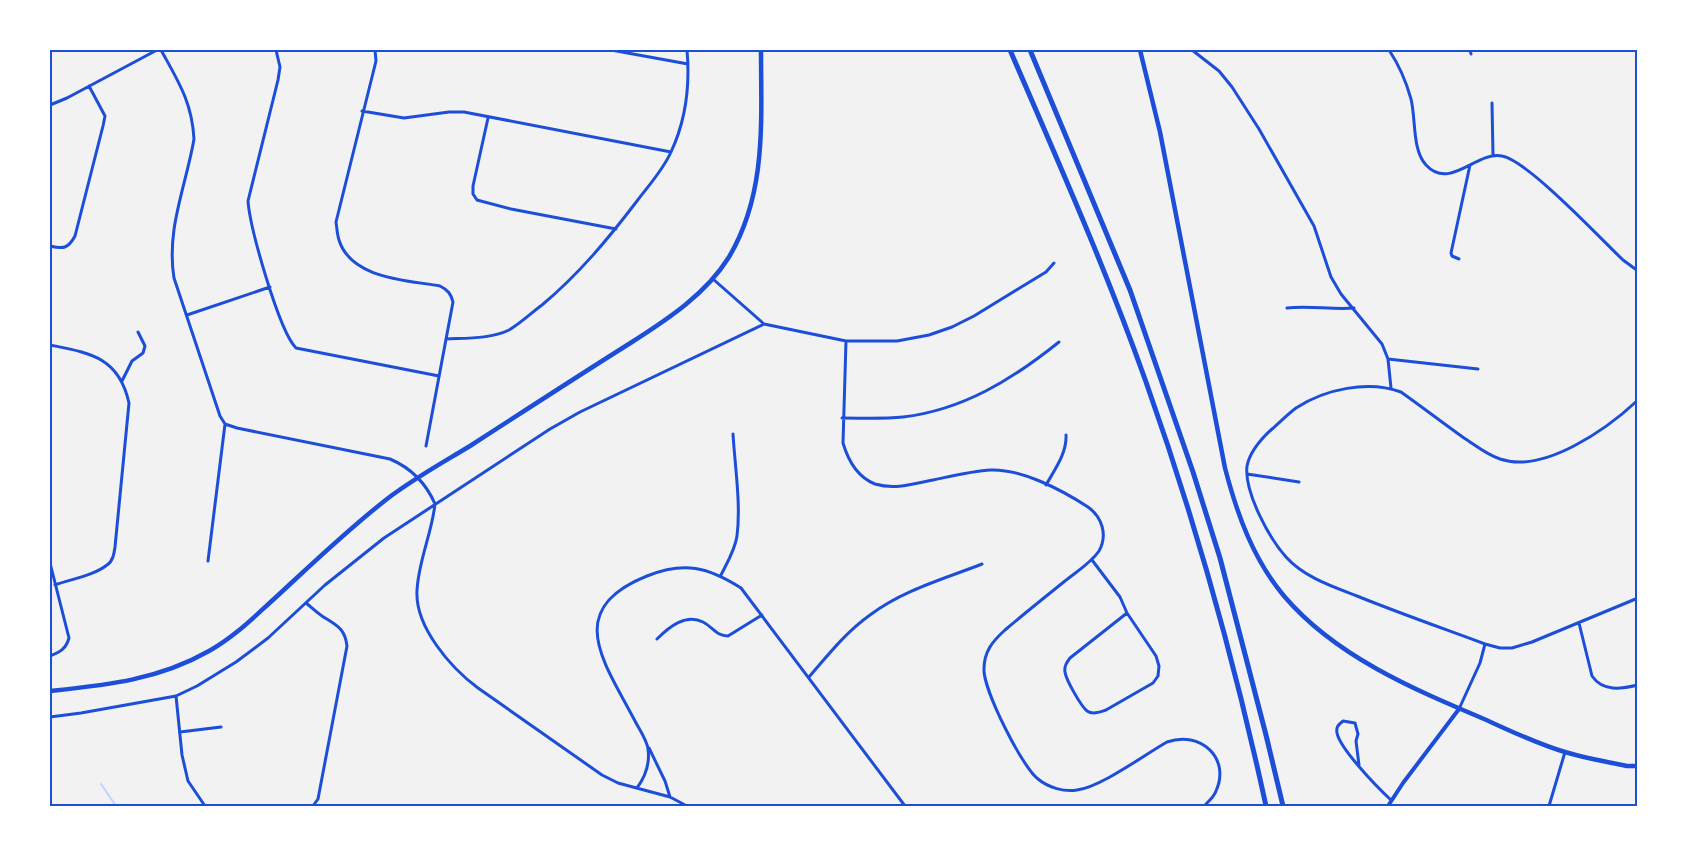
<svg xmlns="http://www.w3.org/2000/svg" width="1687" height="856" font-family="Overpass,sans-serif">
<style>
.lines{fill:none;stroke-linecap:round;stroke-linejoin:round}
.stream{stroke:#bfd3fe;stroke-width:2}
.minor{stroke:#1d4ed8;stroke-width:3}
.tertiary{stroke:#1d4ed8;stroke-width:4}
.secondary{stroke:#1d4ed8;stroke-width:4.5}
.primary{stroke:#1d4ed8;stroke-width:5}
.neatline{fill:none;stroke:#1d4ed8;stroke-width:2}
</style>
<rect width="100%" height="100%" fill="#f2f2f2"/>
<g class="lines">
<path class="stream" d="M101,784L116,806"/>
<path class="minor" d="M161,50C178,81 192,102 194,139C186,186 166,229 174,278L220,416L225,424L237,428L390,459C411,468 426,483 435,504C432,533 418,562 417,591C415,627 451,668 478,688L602,775L618,783L670,797L687,806
M276,50L280,67L278,80L248,201C250,228 279,331 296,348L439,376
M375,50L376,61L336,222C337,228 337,234 339,240C351,279 407,280 440,286C448,290 451,294 453,302L426,446
M611,50L688,64
M1192,50L1219,71L1232,87L1259,129L1314,226L1331,277L1341,294L1382,344L1388,359L1391,388
M1389,50C1399,65 1406,81 1411,99C1416,119 1412,150 1426,165C1450,191 1476,151 1502,156C1527,160 1601,239 1623,260L1638,271
M1470,50L1471,54
M1492,103L1493,155
M50,105L67,98L157,50
M362,111L404,118L449,112H464L671,152
M488,118L473,186V194L477,200L511,209L616,229
M50,246C63,249 68,249 75,236L103,126L105,116L89,86
M1459,259L1452,256L1451,253L1470,165
M713,279L764,324L846,341H897L929,335L952,327L974,316L1046,272L1054,263
M1287,308C1309,305 1331,310 1354,308
M187,315L270,287
M446,339C466,338 491,339 509,330C521,323 531,313 542,305C579,274 608,239 637,201C649,185 663,170 671,152C686,120 690,84 687,50
M846,341L843,443C848,460 857,477 875,484C895,490 913,484 933,480C952,476 972,471 991,470C1022,469 1062,490 1088,507C1102,517 1108,535 1099,551C1091,563 1076,572 1065,581C1045,597 1025,613 1005,630C993,641 984,651 984,669C983,689 1022,767 1038,779C1049,788 1064,792 1077,790C1101,787 1144,755 1167,742C1200,730 1231,758 1216,791C1214,797 1208,802 1204,806
M50,345C90,353 119,357 129,403L115,547C114,554 113,561 107,565C93,576 71,579 55,585
M1388,359L1478,369
M122,381L132,361L143,353L145,346L138,332
M1638,400C1607,429 1544,474 1500,459C1487,455 1475,445 1464,438C1443,423 1422,407 1401,392C1368,380 1325,389 1296,408C1288,414 1280,422 1272,429C1261,439 1250,451 1247,466C1244,492 1269,538 1286,557C1304,577 1331,586 1357,596C1399,613 1442,628 1485,644L1500,648H1512L1532,642L1638,598
M842,418C863,418 883,419 903,417C963,410 1013,379 1059,342
M1247,474L1299,482
M1046,485C1055,469 1067,453 1066,435
M1092,560L1120,597L1127,613L1156,656L1159,666L1158,676L1153,683L1106,710C1100,712 1093,715 1087,711C1081,706 1066,680 1065,672C1064,666 1067,662 1070,658L1127,613
M208,561L225,424
M50,563L69,638C66,649 60,652 50,656
M721,575C727,563 735,550 737,536C741,504 735,467 733,434
M306,603C311,607 316,612 322,616C336,625 345,628 347,646L318,799L313,806
M1579,623L1592,676C1603,692 1621,689 1638,685
M657,639C669,627 686,613 703,622C713,627 716,636 728,636L762,615
M809,677C828,655 846,632 870,615C903,590 944,579 982,564
M176,696L182,755L188,781L205,806
M1459,709L1480,663L1485,644
M50,717L81,713L176,696L197,686L236,662L268,638L325,585L384,538L550,429L580,412L764,324
M180,732L221,727
M649,748L665,781L670,797
M1359,765L1356,741L1358,734L1355,723L1343,721C1338,725 1336,727 1337,733C1340,749 1378,788 1391,800
M637,788C645,777 650,763 648,749C647,740 639,729 635,721C605,663 562,610 647,576C684,561 708,567 741,588L905,806
M1549,806L1565,752"/>
<path class="tertiary" d="M1388,806L1403,783L1459,709"/>
<path class="secondary" d="M1140,50L1160,132L1225,468C1237,514 1253,559 1284,596C1335,656 1413,689 1484,719C1511,731 1537,744 1565,752C1585,758 1607,762 1627,766H1638
M50,691C107,685 158,680 209,651C234,637 253,618 274,599C311,565 347,530 387,499C413,479 442,463 470,446C524,411 578,376 632,342C668,319 706,294 729,257C767,193 761,121 761,50"/>
<path class="primary" d="M1010,50C1057,159 1106,269 1146,382C1195,520 1235,663 1266,806
M1030,50L1130,290L1193,472L1220,558L1266,735L1283,806"/>
</g>
<rect width="1687" height="856" fill="none" stroke="#ffffff" stroke-width="102"/>
<rect x="51" y="51" width="1585" height="754" class="neatline"/>
</svg>
